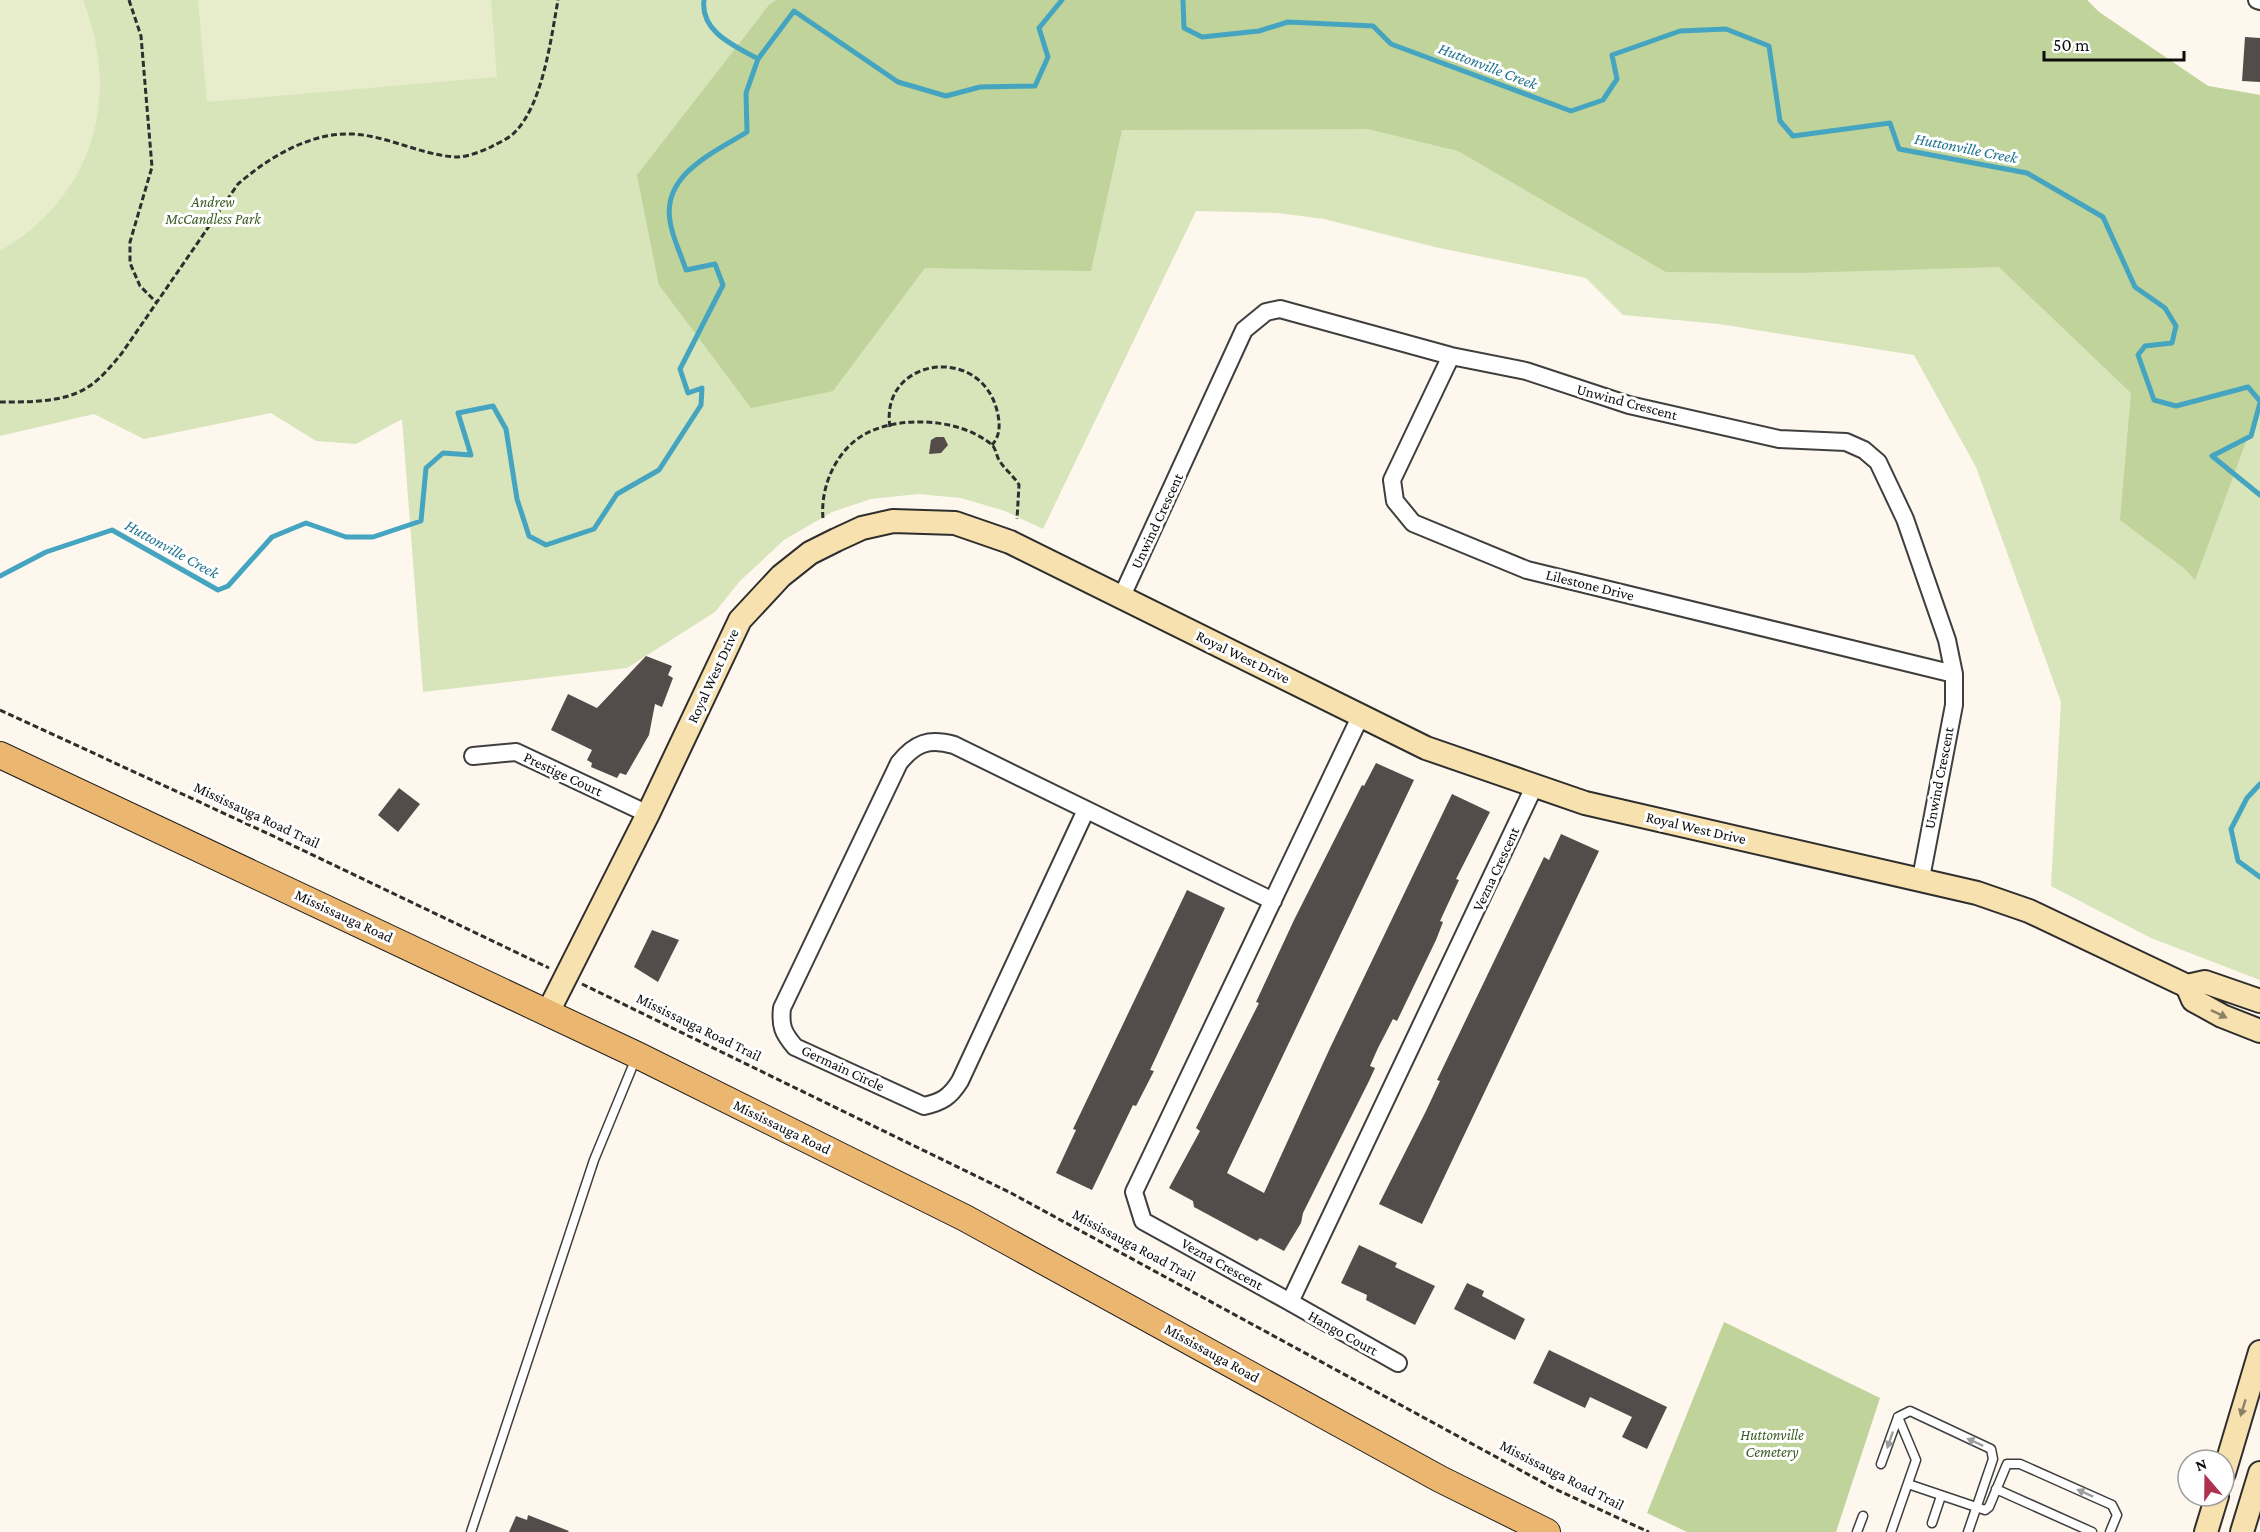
<svg xmlns="http://www.w3.org/2000/svg" width="2260" height="1532" font-family="'Crimson Pro',serif">
<style>
.green{fill:#d8e4ba}
.forest{fill:#bfd39b}
.pitch{fill:#e7eccb}
.lines{fill:none;stroke-linecap:round;stroke-linejoin:round}
.stream{stroke:#45a5c0;stroke-width:5}
.building{fill:#544c4a}
.lane-casing{stroke:#3f3f3f;stroke-width:11}
.street-casing{stroke:#3f3f3f;stroke-width:20}
.secondary-casing{stroke:#2e2e2e;stroke-width:26}
.primary-casing{stroke:#1d1d1d;stroke-width:28}
.path{stroke:#2e2e2e;stroke-width:3;stroke-dasharray:6 3;stroke-linecap:butt}
.lane{stroke:#fff;stroke-width:8}
.street{stroke:#fff;stroke-width:16}
.secondary{stroke:#f7e1ae;stroke-width:22}
.primary{stroke:#ebb66f;stroke-width:26}
.oneway{fill:#8d8165}
.oneway2{fill:#9e9e9e}
.labels{text-anchor:middle;dominant-baseline:central;stroke-width:6;stroke-linejoin:round;paint-order:stroke}
.park-label{font-size:15px;font-style:italic;fill:#3a5d23;stroke:#fff}
.street-label{font-size:15px;fill:#0c0c0c;stroke:#fff}
.water-label{font-size:16px;font-style:italic;fill:#227591;stroke:#fff}
</style>
<rect width="100%" height="100%" fill="#fdf7ed"/>
<path class="green" d="M0,0H2087L2099,12L2208,86L2260,95V980L2151,938L2051,886L2061,702L1976,467L1914,355L1719,324L1623,315L1586,278L1435,247L1324,219L1278,213L1196,211L1043,529L1005,511L961,498L918,494L871,499L832,512L784,540L740,581L715,612L627,668L423,692L402,419L356,444L316,441L271,413L144,439L94,414L0,436Z"/>
<path class="forest" d="M776,0H2087L2099,12L2208,86L2260,95V404L2195,580L2184,568L2120,520L2131,393L1999,267L1796,273L1666,272L1458,151L1368,129L1122,130L1091,271L925,268L833,391L751,408L659,285L637,175L769,5Z
M1724,1322L1880,1398L1836,1532H1687L1647,1513Z"/>
<path class="pitch" d="M0,0H83C122,98 93,197 0,251Z
M198,0H491L497,77L207,102Z"/>
<g class="lines">
<path class="stream" d="M704,0C700,32 735,46 758,59
M1183,0L1184,28L1202,37L1259,31L1288,22L1373,26L1391,44L1571,111L1603,100L1617,79L1612,55L1680,31L1726,29L1769,46L1780,121L1793,136L1890,123L1899,149L2027,173L2103,217L2135,287L2165,308L2176,326L2172,343L2145,346L2138,355L2154,400L2176,406L2248,387L2260,401
M2260,403L2251,436L2212,456L2260,495
M0,576L46,552L112,530L218,590L228,586L272,537L306,523L346,537H373L421,521L426,468L443,453L471,455L458,413L493,406L506,429L517,499L529,536L546,545L594,529L617,494L659,470L701,405L702,388L688,393L680,369L723,285L715,264L686,270C681,254 672,237 670,221C662,174 715,152 747,132L746,93L758,59L794,11L898,82L946,96L980,87L1035,86L1048,57L1039,28L1062,0
M2260,784L2247,798L2231,829L2238,861L2260,877"/>
</g>
<path class="building" d="M2245,37L2260,38V82L2242,81Z
M936,437H944L948,445L941,453L929,454L931,440Z
M646,656L672,666L668,675L673,678L662,707L655,704L649,735L626,775L620,773L617,778L591,767L592,763L587,760L592,750L551,730L568,694L597,708Z
M1376,763L1414,780L1227,1173L1264,1193L1330,1048L1452,794L1490,812L1456,879L1459,880L1440,921L1443,922L1436,940L1397,1021L1393,1019L1378,1048L1370,1066L1375,1068L1369,1081L1303,1213L1301,1223L1284,1251L1260,1238L1257,1241L1194,1207L1193,1201L1169,1188L1200,1131L1196,1128L1259,1003L1256,1002L1294,920L1362,785L1364,786Z
M399,788L420,804L398,832L378,815Z
M1561,834L1599,851L1422,1224L1379,1204L1426,1111L1440,1081L1437,1080L1544,857L1549,860Z
M1187,890L1225,908L1150,1070L1154,1071L1136,1106L1133,1105L1092,1190L1056,1173L1076,1130L1073,1129Z
M652,930L679,940L658,982L634,967Z
M1359,1245L1397,1263L1395,1267L1435,1286L1415,1325L1366,1300L1367,1295L1341,1283Z
M1467,1283L1484,1291L1482,1296L1525,1319L1515,1340L1454,1309Z
M1549,1350L1667,1407L1647,1449L1622,1437L1632,1417L1590,1397L1585,1408L1533,1383Z
M528,1515L569,1531L568,1532H509L516,1516L527,1520Z"/>
<g class="lines">
<g class="lane-casing">
<path id="lane" d="M1881,1464L1898,1417L1910,1411L1991,1449L1993,1459L1968,1532
M1908,1484L1985,1510L1989,1507L2007,1464H2020L2112,1505L2117,1515L2110,1532
M1996,1489L2092,1532
M1932,1523L1941,1496
M471,1532L594,1160L636,1058
M1857,1532L1863,1516
M1891,1532L1916,1460L1898,1417"/>
</g>
<g class="street-casing">
<path id="street" d="M2257,0L2260,1
M1451,356L1392,480L1395,501L1413,523L1527,570L1954,674
M1122,596L1244,330L1266,312L1280,309L1451,356L1526,371L1629,405L1779,439L1846,442L1864,450L1878,462L1905,519L1947,640L1954,674V705L1921,878
M1361,715L1134,1192L1143,1221L1290,1302L1534,787
M473,756L516,752L648,814
M1086,810L960,1081C950,1097 942,1102 924,1106L795,1047C783,1033 780,1026 782,1008L899,763C915,743 929,738 954,745L1273,901
M1290,1302L1398,1363"/>
</g>
<g class="secondary-casing">
<path id="secondary" d="M2187,986L2193,1000L2222,1016L2260,1031
M548,1012L648,814L740,620L781,576L810,553L836,540L862,528L893,521L955,523L1010,542L1426,748L1585,803L1977,893L2029,911L2187,986L2205,982L2260,1001
M2224,1473L2260,1352
M2206,1532L2217,1496
M2242,1532L2260,1473"/>
</g>
<g class="primary-casing">
<path id="primary" d="M0,755L637,1055L965,1218L1440,1479L1547,1532"/>
</g>
<path class="path" d="M129,0L141,36L152,167L130,242V263L140,286L156,302
M0,402C28,402 64,403 88,387C101,379 112,365 122,353L238,184C269,157 311,132 353,134C388,136 421,155 456,157C467,157 480,152 491,147C498,143 508,139 514,133C543,105 551,38 558,0
M890,427C879,357 984,342 998,415C1000,426 1000,436 992,445
M823,518C820,486 837,448 867,433C903,415 960,419 991,444C996,448 996,455 999,460C1005,470 1014,476 1019,485L1017,519
M0,710L271,835L549,968
M582,984L1011,1193L1555,1489L1649,1532"/>
<use href="#lane" class="lane"/>
<use href="#street" class="street"/>
<use href="#secondary" class="secondary"/>
<use href="#primary" class="primary"/>
</g>
<defs><path id="oneway-solid" d="M-6-.8H1V-3.2L6.5 0L1 3.2V.8H-6Z" transform="scale(1.5)"/></defs>
<g class="oneway">
<use href="#oneway-solid" transform="translate(2219 1014) rotate(26)"/>
<use href="#oneway-solid" transform="translate(2243 1408) rotate(107)"/>
</g>
<g class="oneway2">
<use href="#oneway-solid" transform="translate(1890 1440) rotate(109)"/>
<use href="#oneway-solid" transform="translate(1975 1442) rotate(-155)"/>
<use href="#oneway-solid" transform="translate(2085 1493) rotate(-156)"/>
</g>
<g class="labels">
<g class="park-label">
<text x="213" y="202">Andrew<tspan x="213" dy="17">McCandless Park</tspan></text>
<text x="1772" y="1435">Huttonville<tspan x="1772" dy="17">Cemetery</tspan></text>
</g>
<g class="street-label">
<text transform="translate(1627 402) rotate(15)">Unwind Crescent</text>
<text transform="translate(1157 521) rotate(-65)">Unwind Crescent</text>
<text transform="translate(1590 585) rotate(14)">Lilestone Drive</text>
<text transform="translate(1243 657) rotate(26)">Royal West Drive</text>
<text transform="translate(713 676) rotate(-65)">Royal West Drive</text>
<text transform="translate(563 774) rotate(25)">Prestige Court</text>
<text transform="translate(1939 778) rotate(-79)">Unwind Crescent</text>
<text transform="translate(257 815) rotate(25)">Mississauga Road Trail</text>
<text transform="translate(1696 828) rotate(13)">Royal West Drive</text>
<text transform="translate(1496 869) rotate(-65)">Vezna Crescent</text>
<text transform="translate(344 916) rotate(25)">Mississauga Road</text>
<text transform="translate(699 1027) rotate(26)">Mississauga Road Trail</text>
<text transform="translate(843 1068) rotate(25)">Germain Circle</text>
<text transform="translate(782 1127) rotate(26)">Mississauga Road</text>
<text transform="translate(1134 1245) rotate(28)">Mississauga Road Trail</text>
<text transform="translate(1222 1264) rotate(29)">Vezna Crescent</text>
<text transform="translate(1343 1333) rotate(29)">Hango Court</text>
<text transform="translate(1212 1353) rotate(29)">Mississauga Road</text>
<text transform="translate(1562 1475) rotate(27)">Mississauga Road Trail</text>
</g>
<g class="water-label">
<text transform="translate(1488 66) rotate(21)">Huttonville Creek</text>
<text transform="translate(1966 148) rotate(11)">Huttonville Creek</text>
<text transform="translate(172 549) rotate(29)">Huttonville Creek</text>
</g>
</g>
<g transform="translate(2206 1478) rotate(340)"><circle r="28" fill="#ffffff" stroke="#9e9e9e" stroke-width="1.5"/>
<path d="M0-4.5L10 22L0 15L-10 22Z" fill="#ae324f"/>
<text y="-9" font-size="16" font-weight="bold" text-anchor="middle" fill="#0c0c0c">N</text>
</g>
<path d="M2044 51v9h140v-9" fill="none" stroke="#0c0c0c" stroke-width="3"/>
<text x="2053" y="51" font-size="18" fill="#0c0c0c" stroke="#ffffff" stroke-width="4.5" paint-order="stroke">50 m</text>
</svg>
